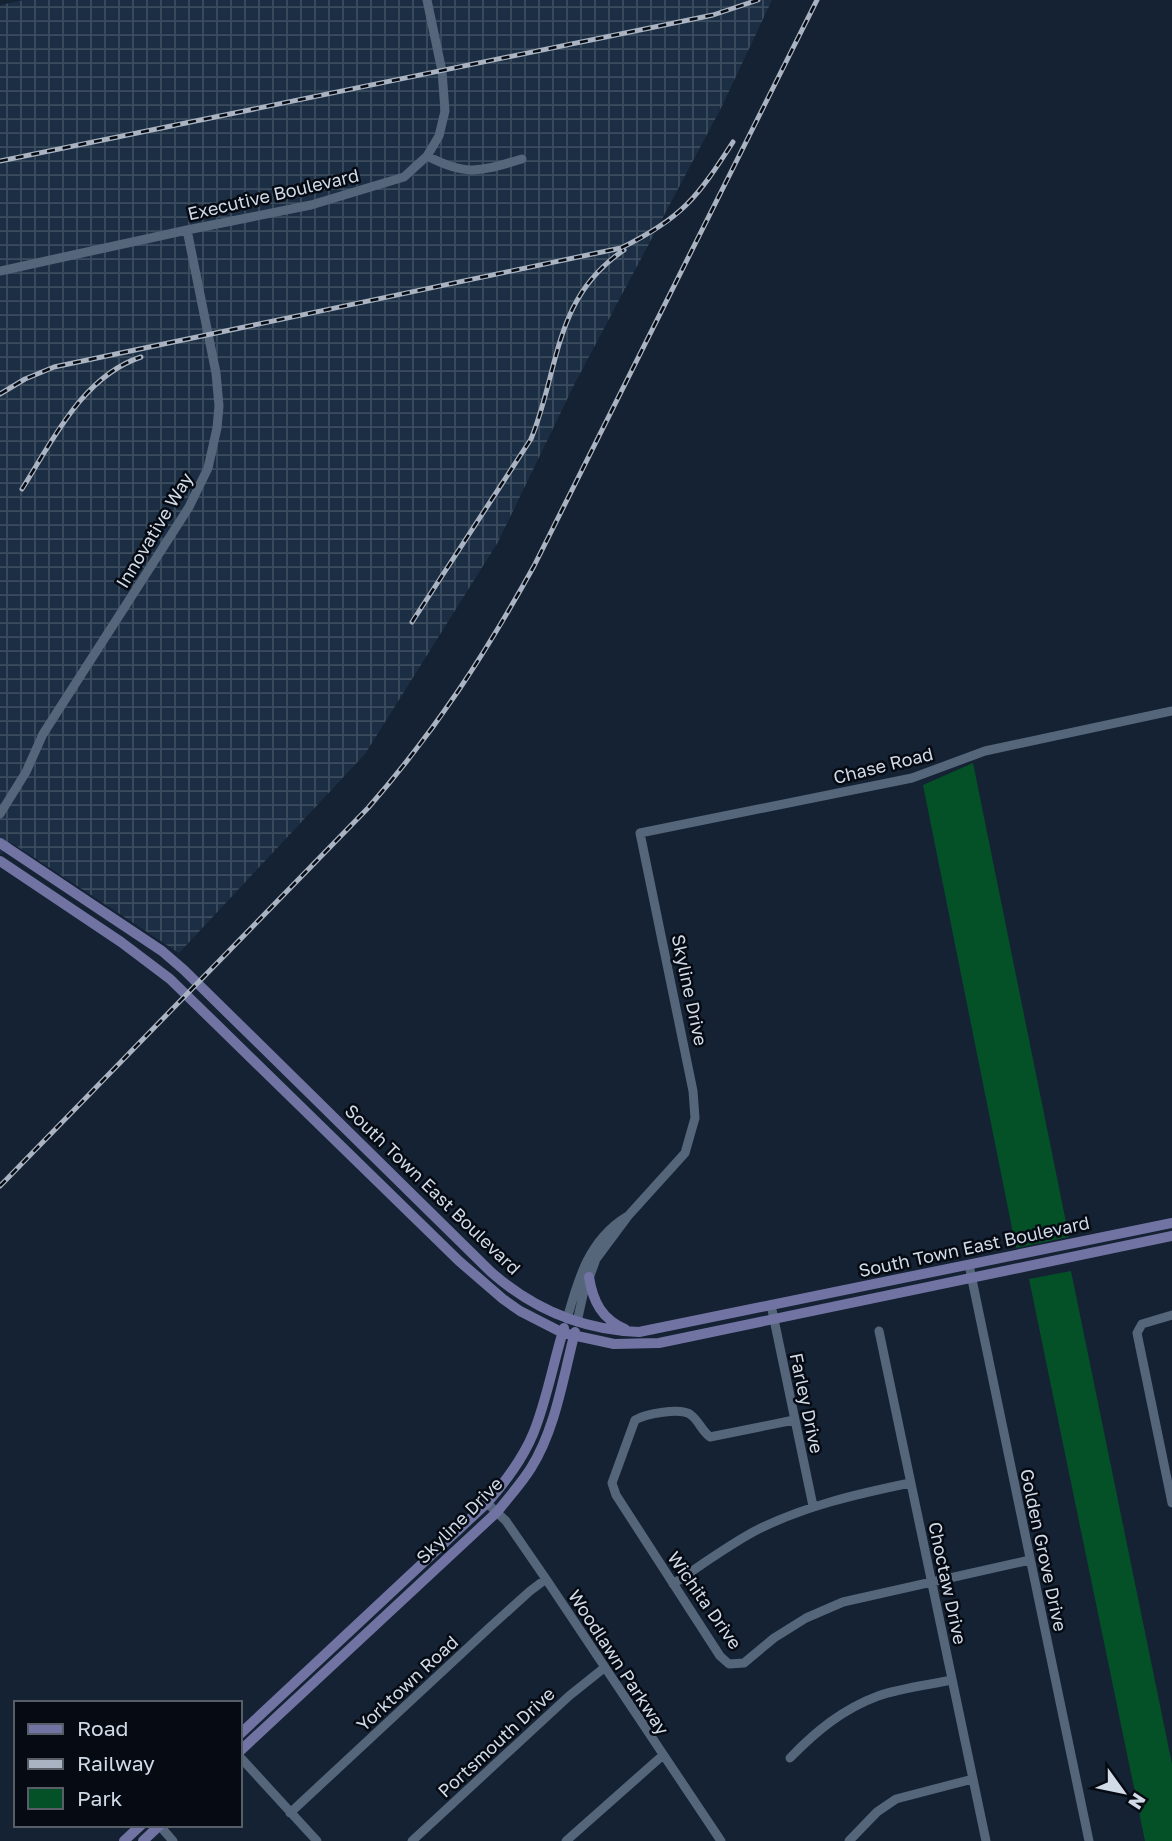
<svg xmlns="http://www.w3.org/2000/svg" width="1172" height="1841" font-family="'Golos Text',sans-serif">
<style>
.industrial{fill:url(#industrial-grid)}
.green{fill:#045128}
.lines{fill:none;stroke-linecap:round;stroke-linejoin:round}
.minor{stroke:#55667b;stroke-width:9}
.major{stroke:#7174a2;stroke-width:10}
.rail-casing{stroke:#a9b3c1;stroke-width:5}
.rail{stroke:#060b13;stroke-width:2.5;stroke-dasharray:8;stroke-linecap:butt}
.labels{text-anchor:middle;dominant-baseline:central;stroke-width:5;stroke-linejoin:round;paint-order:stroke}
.street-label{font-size:18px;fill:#d1dae7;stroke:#060b13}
</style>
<defs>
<pattern id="industrial-grid" width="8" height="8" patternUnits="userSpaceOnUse" patternTransform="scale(1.75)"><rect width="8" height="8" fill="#1c2e44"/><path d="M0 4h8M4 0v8" fill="none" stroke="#3c4c5f"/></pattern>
</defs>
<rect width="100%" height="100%" fill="#142234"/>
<path class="industrial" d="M24,0H772L721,108L575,383L498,542L365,754L179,953L12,843L0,855V5Z"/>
<path class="green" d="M973,763L1069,1237L1016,1248L923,785Z
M1071,1271L1172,1764V1841H1145L1029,1279Z"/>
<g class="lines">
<path class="minor" d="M427,156C468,177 480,171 522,159
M0,271L187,230L311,205L404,177L427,156L439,136L445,111L442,71L427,0
M0,814L26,772L43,734L189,507L208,468L217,428L219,406L216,373L187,230
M969,1265L1089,1841
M771,1305L813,1506
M1172,1315L1142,1324L1137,1333L1172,1503
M567,1319C578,1279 589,1240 626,1217
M577,1322L583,1295L596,1259L628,1216L685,1153L695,1118L693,1091L640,833L912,778L985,751L1172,711
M879,1331L986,1841
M794,1420L710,1437C701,1430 699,1421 691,1415C681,1407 645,1414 635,1420L612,1483L616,1495L720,1656L729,1664L744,1663L774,1638L806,1618L843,1602L1030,1560
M487,1503L506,1521L546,1579L721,1841
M673,1584C700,1566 727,1546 755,1531C804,1506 857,1494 910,1483
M240,1757L317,1841
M790,1758C816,1731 843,1709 878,1696C901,1688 928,1685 952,1680
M290,1813L489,1628L530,1591L546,1579
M159,1825L173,1841
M412,1841L569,1696L604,1668
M566,1841L662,1756
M849,1841L877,1812L896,1799L973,1779"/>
<path class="major" d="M0,843L162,951L184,970L491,1272C533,1309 583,1330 639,1332L1172,1223
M0,861L121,942L170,979L459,1261L503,1299L520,1311L563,1333L614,1344L659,1343L1172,1236
M589,1277C593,1302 602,1319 625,1329
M240,1734L487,1503C506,1481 522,1460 533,1434C547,1400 553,1363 564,1328
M240,1751L497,1512C508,1498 521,1484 531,1468C556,1428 563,1377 575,1332
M124,1841L141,1825
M143,1841L160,1825"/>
<g class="rail-casing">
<path id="rail" d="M0,161L713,15L758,0
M0,394L25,379L54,367L621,248C682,218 697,198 733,142
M22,489C53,440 83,376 141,357
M412,622L531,439C560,368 553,298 624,250
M0,1186L368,808C436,730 484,656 534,566L817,0"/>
</g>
<use href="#rail" class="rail"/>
</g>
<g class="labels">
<g class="street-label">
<text transform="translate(273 194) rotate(-13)">Executive Boulevard</text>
<text transform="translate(154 530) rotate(-59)">Innovative Way</text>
<text transform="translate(883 765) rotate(-14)">Chase Road</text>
<text transform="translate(690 990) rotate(78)">Skyline Drive</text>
<text transform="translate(433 1189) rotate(44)">South Town East Boulevard</text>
<text transform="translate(974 1246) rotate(-12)">South Town East Boulevard</text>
<text transform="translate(807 1403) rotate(78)">Farley Drive</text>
<text transform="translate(459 1520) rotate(-45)">Skyline Drive</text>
<text transform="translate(1044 1550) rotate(78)">Golden Grove Drive</text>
<text transform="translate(948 1583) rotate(78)">Choctaw Drive</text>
<text transform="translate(705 1600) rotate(55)">Wichita Drive</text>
<text transform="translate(619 1662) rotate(57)">Woodlawn Parkway</text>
<text transform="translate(407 1683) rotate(-43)">Yorktown Road</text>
<text transform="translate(496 1742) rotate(-43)">Portsmouth Drive</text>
</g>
</g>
<rect x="14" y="1701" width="228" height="126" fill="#060b13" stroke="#575e68" stroke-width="2"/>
<rect x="28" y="1724" width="35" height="10" fill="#7174a2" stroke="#575e68" stroke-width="2"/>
<text x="77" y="1736" font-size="21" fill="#d1dae7">Road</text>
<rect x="28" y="1759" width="35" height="10" fill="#a9b3c1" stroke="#575e68" stroke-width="2"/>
<text x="77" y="1771" font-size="21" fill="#d1dae7">Railway</text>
<rect x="28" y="1788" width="35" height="21" fill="#045128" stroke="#575e68" stroke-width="2"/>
<text x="77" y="1806" font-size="21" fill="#d1dae7">Park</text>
<g transform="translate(1123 1792) rotate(123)" stroke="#060b13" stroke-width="5" paint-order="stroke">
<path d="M0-5L12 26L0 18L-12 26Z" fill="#d1dae7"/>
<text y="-10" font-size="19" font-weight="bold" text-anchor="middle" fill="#d1dae7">N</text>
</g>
</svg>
